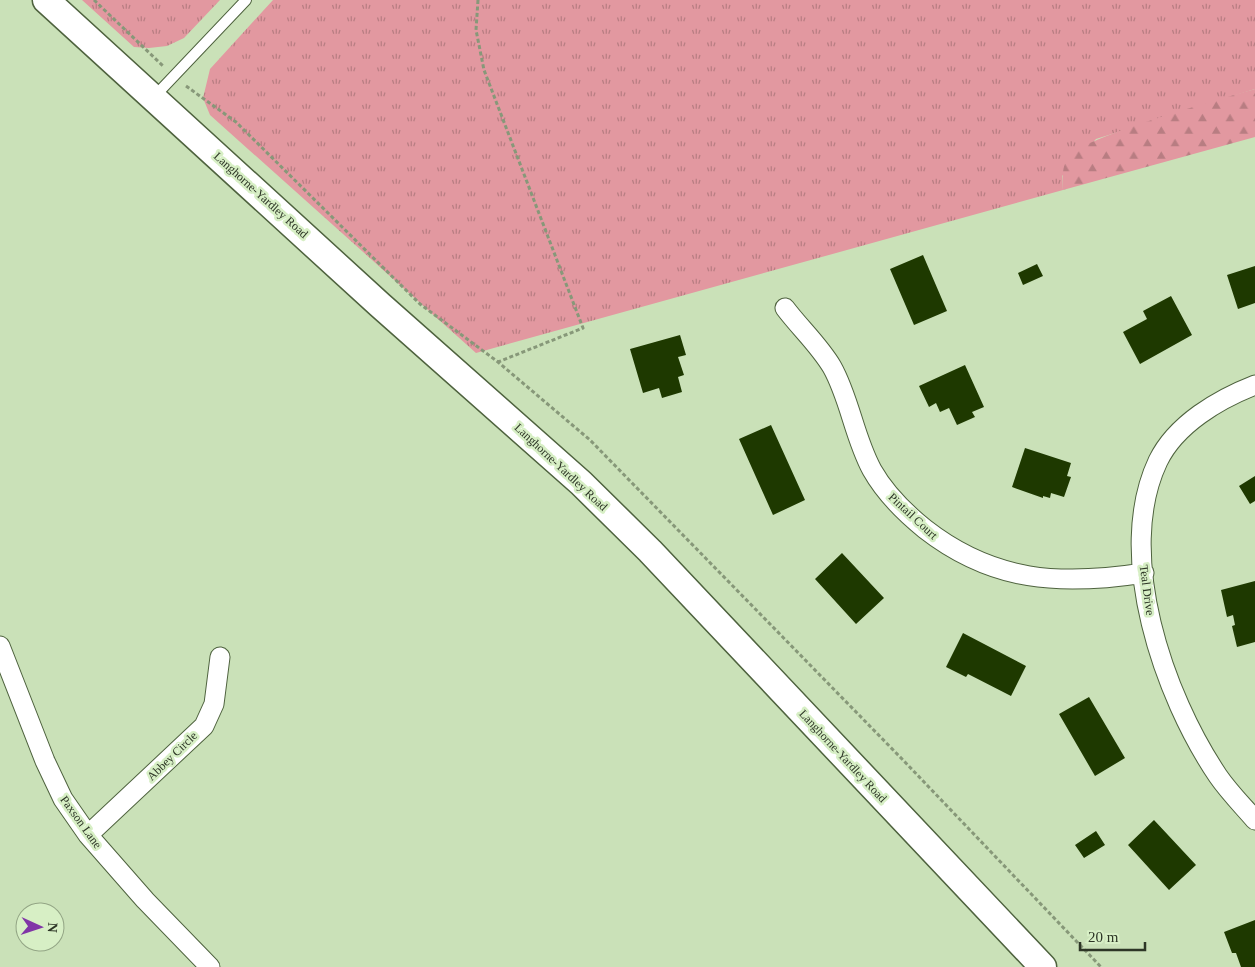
<svg xmlns="http://www.w3.org/2000/svg" width="1255" height="967" font-family="Georgia,serif">
<style>
.grass{fill:url(#grass-tufts)}
.forest{fill:url(#forest-firs)}
.building{fill:#1e3900}
.lines{fill:none;stroke-linecap:round;stroke-linejoin:round}
.service-casing{stroke:#4e623e;stroke-width:12}
.minor-casing{stroke:#4e623e;stroke-width:21}
.secondary-casing{stroke:#4e623e;stroke-width:29}
.path{stroke:#879879;stroke-width:3;stroke-dasharray:4 2.5;stroke-linecap:butt}
.service{stroke:#fff;stroke-width:10}
.minor{stroke:#fff;stroke-width:19}
.secondary{stroke:#fff;stroke-width:26}
.labels{text-anchor:middle;dominant-baseline:central;stroke-width:5;stroke-linejoin:round;paint-order:stroke}
.street-label{font-size:12px;fill:#2d3626;stroke:#d7efc5}
</style>
<defs>
<pattern id="grass-tufts" width="24" height="20" patternUnits="userSpaceOnUse" patternTransform="scale(1.25)"><rect width="24" height="20" fill="#e298a0"/><path d="M3 7l-1-3M5 7V3M7 7l1-3M15 17l-1-3M17 17v-4M19 17l1-3" fill="none" stroke="#b87d82"/></pattern>
<pattern id="forest-firs" width="22" height="20" patternUnits="userSpaceOnUse" patternTransform="scale(1.25)"><rect width="22" height="20" fill="#e298a0"/><path d="M5 1l3.5 6h-7zM16 11l3.5 6h-7z" fill="#b87d82"/></pattern>
</defs>
<rect width="100%" height="100%" fill="#cae1b8"/>
<path class="grass" d="M82,0H220L184,38L167,46L149,48L134,47Z
M273,0H1255V89L1096,139L1062,176L1063,190L476,353L210,115L203,98L210,69Z"/>
<path class="forest" d="M1255,89V137L1063,190C1062,180 1062,166 1068,157C1082,137 1224,98 1255,89Z"/>
<path class="building" d="M923,255L947,311L914,325L890,269Z
M1037,264L1043,276L1023,285L1018,273Z
M1255,266V303L1238,309L1227,275Z
M1171,296L1192,335L1140,364L1123,332L1147,319L1143,311Z
M680,335L686,355L678,357L684,375L678,377L682,392L662,398L659,388L643,393L630,349Z
M965,365L984,407L972,412L975,417L957,425L949,408L940,412L936,403L929,407L919,386Z
M771,425L805,500L773,515L739,439Z
M1025,448L1071,463L1067,476L1071,477L1064,497L1051,493L1050,498L1043,496V498L1012,487Z
M1255,476V501L1250,504L1239,486Z
M842,553L884,598L856,624L815,579Z
M1255,581V642L1237,647L1232,626L1235,625L1233,615L1227,617L1221,590Z
M963,633L1026,666L1011,696L968,674L966,677L946,667Z
M1089,697L1125,758L1095,776L1059,714Z
M1154,820L1196,865L1169,890L1128,845Z
M1096,831L1105,845L1084,858L1075,845Z
M1255,920V967H1241L1236,953H1232L1224,932Z"/>
<g class="lines">
<g class="service-casing">
<path id="service" d="M154,97L246,0"/>
</g>
<g class="minor-casing">
<path id="minor" d="M785,308C800,328 819,345 832,367C850,399 854,437 872,470C885,493 904,512 925,529C993,582 1060,586 1144,573
M1255,385C1219,399 1176,424 1158,461C1114,554 1164,696 1218,776C1229,792 1243,806 1255,820
M0,646L45,761L63,799L88,835L145,900L210,967
M88,835L204,726L214,704L220,657"/>
</g>
<g class="secondary-casing">
<path id="secondary" d="M46,0L380,305L581,483L650,551L1043,967"/>
</g>
<path class="path" d="M94,0L163,66
M478,0L476,30L484,70L583,328L498,362
M186,86L236,122L420,304L498,362L590,440L903,760L1101,967"/>
<use href="#service" class="service"/>
<use href="#minor" class="minor"/>
<use href="#secondary" class="secondary"/>
</g>
<g class="labels">
<g class="street-label">
<text transform="translate(261 195) rotate(42)">Langhorne-Yardley Road</text>
<text transform="translate(561 467) rotate(43)">Langhorne-Yardley Road</text>
<text transform="translate(913 516) rotate(43)">Pintail Court</text>
<text transform="translate(1147 590) rotate(82)">Teal Drive</text>
<text transform="translate(172 756) rotate(-44)">Abbey Circle</text>
<text transform="translate(843 756) rotate(47)">Langhorne-Yardley Road</text>
<text transform="translate(81 822) rotate(54)">Paxson Lane</text>
</g>
</g>
<g transform="translate(40 927) rotate(93)"><circle r="24" fill="#d7efc5" stroke="#93a585"/>
<path d="M0-4L9 19L0 12L-9 19Z" fill="#8136a7"/>
<text y="-8" font-size="14" font-weight="bold" text-anchor="middle" fill="#2d3626">N</text>
</g>
<path d="M1080 942v8h65v-8" fill="none" stroke="#2d3626" stroke-width="2.5"/>
<text x="1088" y="942" font-size="15" fill="#2d3626" stroke="#d7efc5" stroke-width="4" paint-order="stroke">20 m</text>
</svg>
